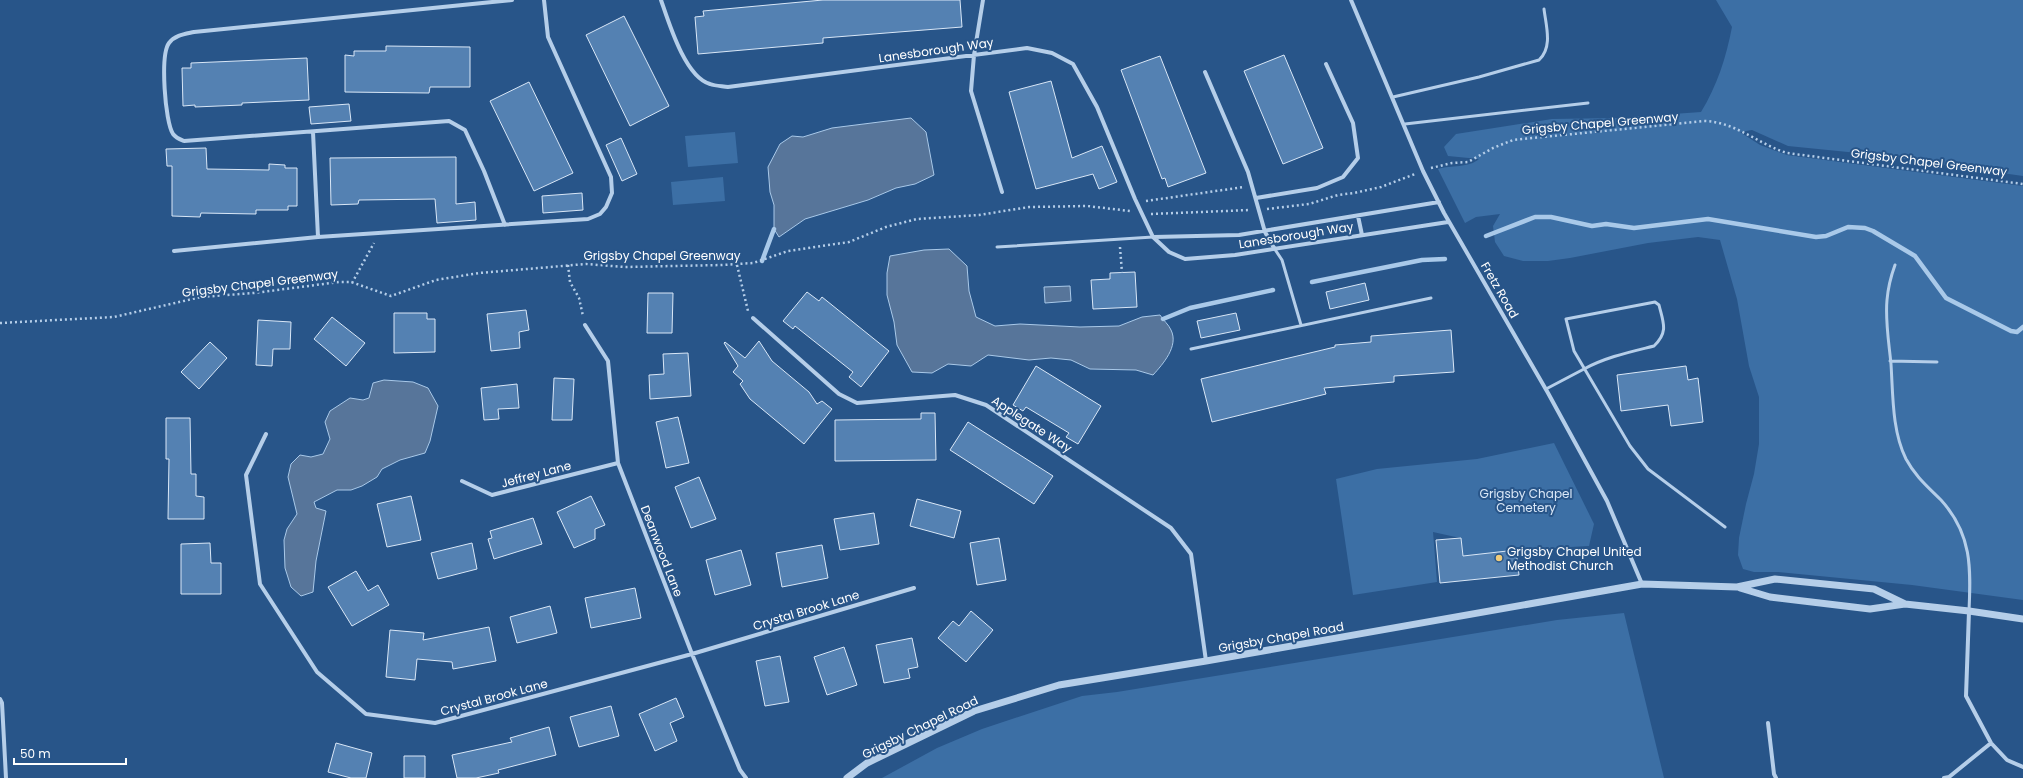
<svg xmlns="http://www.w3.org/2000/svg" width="2023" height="778" font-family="Poppins,sans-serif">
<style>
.green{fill:#3c6fa5}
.water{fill:#57759a;stroke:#a9c9e9}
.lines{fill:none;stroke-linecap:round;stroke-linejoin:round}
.stream{stroke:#a9c9e9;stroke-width:4.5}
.building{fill:#5481b2;stroke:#d9e7f7}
.path{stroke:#b5cee9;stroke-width:2.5;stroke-dasharray:2 3;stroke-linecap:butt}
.service{stroke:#b5cee9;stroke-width:3}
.minor{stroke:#b5cee9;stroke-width:4}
.tertiary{stroke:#b5cee9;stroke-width:7}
.poi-dot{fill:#f1cc7b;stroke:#285589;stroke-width:1.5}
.labels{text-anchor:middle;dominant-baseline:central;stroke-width:4;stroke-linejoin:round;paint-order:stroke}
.street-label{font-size:12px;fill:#fff;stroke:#285589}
.park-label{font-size:12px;fill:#d9e7f7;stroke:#285589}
.poi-label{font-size:12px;fill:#fff;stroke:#285589;text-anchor:start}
</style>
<rect width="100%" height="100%" fill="#285589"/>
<path class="green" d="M1716,0H2023V176L1868,154L1788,146L1752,130L1740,132L1760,145L1787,155L2023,186V600L1912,585L1778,572H1754L1743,569L1738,555L1739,538L1746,504L1754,474L1759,444V397L1749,366L1737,299L1720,240L1698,237L1648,243L1570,258L1548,261H1523L1504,256L1495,242L1493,226L1500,214L1476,217L1465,223L1438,169C1451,165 1469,168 1479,159L1448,156L1444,147L1456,134L1552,119L1617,118L1701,112C1717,86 1726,58 1732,27Z
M735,132L738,163L688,167L685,136Z
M723,177L725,201L673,205L671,182Z
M1554,443L1594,524L1589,546L1516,550L1480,554L1464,564L1460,538L1433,532L1437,582L1353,595L1336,479L1377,469L1477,459Z
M1624,613L1664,778H882L937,748L982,729L1082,696L1117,692L1557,620Z"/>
<path class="water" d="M911,118L926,132L934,175L915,184L896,188L868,200L805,219L779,237L774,229V205L770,192L768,167L780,144L792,136L803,137L832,128Z
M949,249L967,266L969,291L976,317L995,326L1020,324L1080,327L1119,326L1142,317L1160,315C1163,320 1169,325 1171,330C1179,346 1163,364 1153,375L1136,370L1090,369L1071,360L1051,358L1029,360L988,355L971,366L948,364L932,373L912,372L897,345L894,322L887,295V273L890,256L924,250Z
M1070,286L1071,301L1045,303L1044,287Z
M384,380L413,382L428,388L438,406L430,441L425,453L400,460L382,469L377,477L362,486L351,490H337L314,502L316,508L326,511L316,561L313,592L301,596L291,587L285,568L284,540L287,529L297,514L288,477L291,464L300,455L311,457L323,454L330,439L325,422L330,411L350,398L363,400L369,398L373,383Z"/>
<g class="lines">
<path class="stream" d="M1486,236L1535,217H1551L1592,226L1606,224L1634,228L1708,219L1816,237L1826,236L1848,227L1865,228L1873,231L1915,256L1946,298L2011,331L2017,332L2023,327
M762,261L774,229
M1312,282L1422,260L1445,259
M1163,319L1190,308L1273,290"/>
</g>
<path class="building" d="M823,0H960L962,27L823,38V43L698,54L695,17L704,16L703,11Z
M624,16L669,106L630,126L586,35Z
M386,46L470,47V87H430L429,93L345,92V55L354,56V51H386Z
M1284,55L1323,148L1283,164L1244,71Z
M1160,56L1206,173L1168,187L1165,178L1162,179L1121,70Z
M307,58L309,100L242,103V105L195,107V105L183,106L182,68H191V63Z
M1051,81L1072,158L1102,146L1117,182L1099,189L1093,174L1036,189L1009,92Z
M529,82L573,173L534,191L490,101Z
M349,104L351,121L311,124L309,107Z
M621,138L637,174L622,181L606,145Z
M206,148L207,169L269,170V164L285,165V168H297V206H288V210H256V214L201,213L200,217L172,216V166H167L166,149Z
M456,157V204L475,202L476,220L437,223L435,199L359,200L358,204L331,205L330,158Z
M582,193L583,210L543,213L542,196Z
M1135,272L1137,307L1093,309L1091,280L1110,279V273Z
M1365,283L1369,300L1330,309L1326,292Z
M807,292L819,301L822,297L889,351L861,387L849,377L853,372L795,326L793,329L783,321Z
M648,293H673L672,333H647Z
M526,310L529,330L519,332L520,348L491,351L487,314Z
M394,313H427V319H435V352L394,353Z
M1236,313L1240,330L1201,338L1197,321Z
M332,317L365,343L346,366L314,339Z
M258,320L291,322L290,349H273L272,366L256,365Z
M1451,330L1454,372L1394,376V382L1324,388L1326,394L1212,422L1201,379L1335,347V345L1371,342V336Z
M759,341L772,361L809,392L817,404L822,401L832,409L804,444L750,399L740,384L743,381L733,372L738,366L724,343L725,342L745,358Z
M210,342L227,358L199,389L181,372Z
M688,353L691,396L650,399L649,375L664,374L663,354Z
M1036,366L1101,406L1078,444L1066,437L1069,433L1026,407L1023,411L1013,405Z
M1686,366L1688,380L1698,378L1703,422L1671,426L1668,405L1621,411L1617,375Z
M554,378L574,379L572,420H552Z
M517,384L519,408L498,409L499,419L484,420L481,388Z
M921,413H935L936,460L835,461V420L921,419Z
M678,417L689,463L666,468L656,422Z
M166,418H190L191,474H196V496L204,497V519H168L169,459H166Z
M968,422L1053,476L1034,504L950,450Z
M699,477L716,519L691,528L675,487Z
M411,496L421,540L387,547L377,504Z
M591,496L605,525L595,529V539L574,548L557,512Z
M917,499L961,511L954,538L910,526Z
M874,513L879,544L840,550L834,519Z
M533,518L542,544L494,559L488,539L492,538L490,531Z
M999,538L1006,580L977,585L970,543Z
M1461,538L1463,556L1516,550L1519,575L1440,583L1436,540Z
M210,543L211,563H221V594H181V544Z
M472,543L477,569L438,579L431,553Z
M822,545L828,578L782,587L776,553Z
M741,550L751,585L715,595L706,560Z
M356,571L368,591L378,585L389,605L352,626L328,587Z
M635,588L641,618L591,628L585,598Z
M550,606L557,633L517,643L510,617Z
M971,611L993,630L966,662L938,638L953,621L959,626Z
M489,627L496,661L453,669L452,662L417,659L415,680L386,677L390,630L424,633L423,640Z
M912,638L918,667L908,669L910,678L884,683L876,645Z
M844,647L857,685L827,695L814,657Z
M780,656L789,702L765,706L756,661Z
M676,698L684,717L670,723L677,741L655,751L639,714Z
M611,706L619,736L579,747L570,717Z
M549,727L556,755L498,770L499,773L476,778H457L452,755L512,742L510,738Z
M336,743L372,753L366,778H351L328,772Z
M404,756H425V778H404Z"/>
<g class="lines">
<path class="path" d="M1431,168L1452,163L1468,162L1493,148L1513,140L1704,121C1736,122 1758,144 1787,153L2023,184
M1146,201L1244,187
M1267,209L1309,204L1338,195L1354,193L1381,187L1415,174
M1151,214L1250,210
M1120,247L1122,273
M568,265L570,282L579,298L583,316
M737,265L748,311
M352,283L374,243
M0,323L114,317L201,297L254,293L339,282H351L391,296L436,280L479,273L586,264L625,267L722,265L753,263L788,251L849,242L886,227L917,219L979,215L1029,207L1087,206L1130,211"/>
<path class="service" d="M1393,97L1479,77L1539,60C1553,47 1546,26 1544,9
M1405,124L1588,103
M997,247L1153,237
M1274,248L1282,260L1301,325
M1895,265C1891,276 1888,288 1887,300C1885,321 1889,343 1891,364C1893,395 1892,431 1906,459C1915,476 1928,487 1941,500C1972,534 1971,568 1969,611
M1191,349L1431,298
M1890,361L1937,362
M1546,389L1584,369C1606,357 1630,352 1654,346C1669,332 1663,322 1659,305L1655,302L1566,319L1574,351L1630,446L1648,469L1725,527"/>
<path class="minor" d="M661,0C669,23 685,77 710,84C715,86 722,86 728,87L1027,48L1052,53L1073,64L1097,107L1135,199L1153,237L1169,252L1185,259L1235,255L1448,222
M983,0L974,55L971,91L1002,192
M1351,0L1423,171L1444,213L1548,393L1607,501L1642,584
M1205,72L1248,172L1265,232L1274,248
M313,132L318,237
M1256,198L1317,188L1343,177L1358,158L1353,123L1326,64
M1358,216L1362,235
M505,225L484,171L465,130L449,121L184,141C179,139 176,138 173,134C165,122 160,55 169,43C175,35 185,34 194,32L512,0
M1154,237L1239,235L1439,202
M174,251L318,237L588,219L600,214L606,207L612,193L611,177L548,37L544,0
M753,318L839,394L857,403L955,395L986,405L1171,528L1191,554L1206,661
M585,325L608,361L618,463L692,654L740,770L746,778
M266,434L246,475L260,584L317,672L366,714L435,723L692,654L914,588
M462,481L492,495L618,463
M1969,611L1966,696L1991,743L2007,760L2023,767
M0,699L2,703L6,778
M1768,723L1774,774L1776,778
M1944,778L1949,777L1991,743"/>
<path class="tertiary" d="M1740,588L1770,597L1870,609L1905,604L1969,611L2023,619
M847,778L867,763L974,711L1059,685L1206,661L1642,584L1737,587L1775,579L1874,589L1905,604"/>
</g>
<circle class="poi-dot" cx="1499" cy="558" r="4"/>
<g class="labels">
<g class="street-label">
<text transform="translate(936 50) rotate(-8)">Lanesborough Way</text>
<text transform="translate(1600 123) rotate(-5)">Grigsby Chapel Greenway</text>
<text transform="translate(1929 162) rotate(7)">Grigsby Chapel Greenway</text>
<text transform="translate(1296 235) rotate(-9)">Lanesborough Way</text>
<text x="662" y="255">Grigsby Chapel Greenway</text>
<text transform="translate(260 283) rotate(-7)">Grigsby Chapel Greenway</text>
<text transform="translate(1500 290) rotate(60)">Fretz Road</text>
<text transform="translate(1032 424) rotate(33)">Applegate Way</text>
<text transform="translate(536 474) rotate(-15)">Jeffrey Lane</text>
<text transform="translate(662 551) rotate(69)">Deanwood Lane</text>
<text transform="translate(806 610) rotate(-17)">Crystal Brook Lane</text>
<text transform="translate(1281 637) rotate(-10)">Grigsby Chapel Road</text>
<text transform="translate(494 697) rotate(-15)">Crystal Brook Lane</text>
<text transform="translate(920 727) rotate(-26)">Grigsby Chapel Road</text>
</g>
<g class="park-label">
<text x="1526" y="493">Grigsby Chapel<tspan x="1526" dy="14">Cemetery</tspan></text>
</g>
<g class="poi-label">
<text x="1507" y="551">Grigsby Chapel United<tspan x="1507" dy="14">Methodist Church</tspan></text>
</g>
</g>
<path d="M14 758v6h112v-6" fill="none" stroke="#ffffff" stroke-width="2"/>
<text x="20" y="758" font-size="12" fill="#ffffff" stroke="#285589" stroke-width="3" paint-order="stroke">50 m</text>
</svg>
